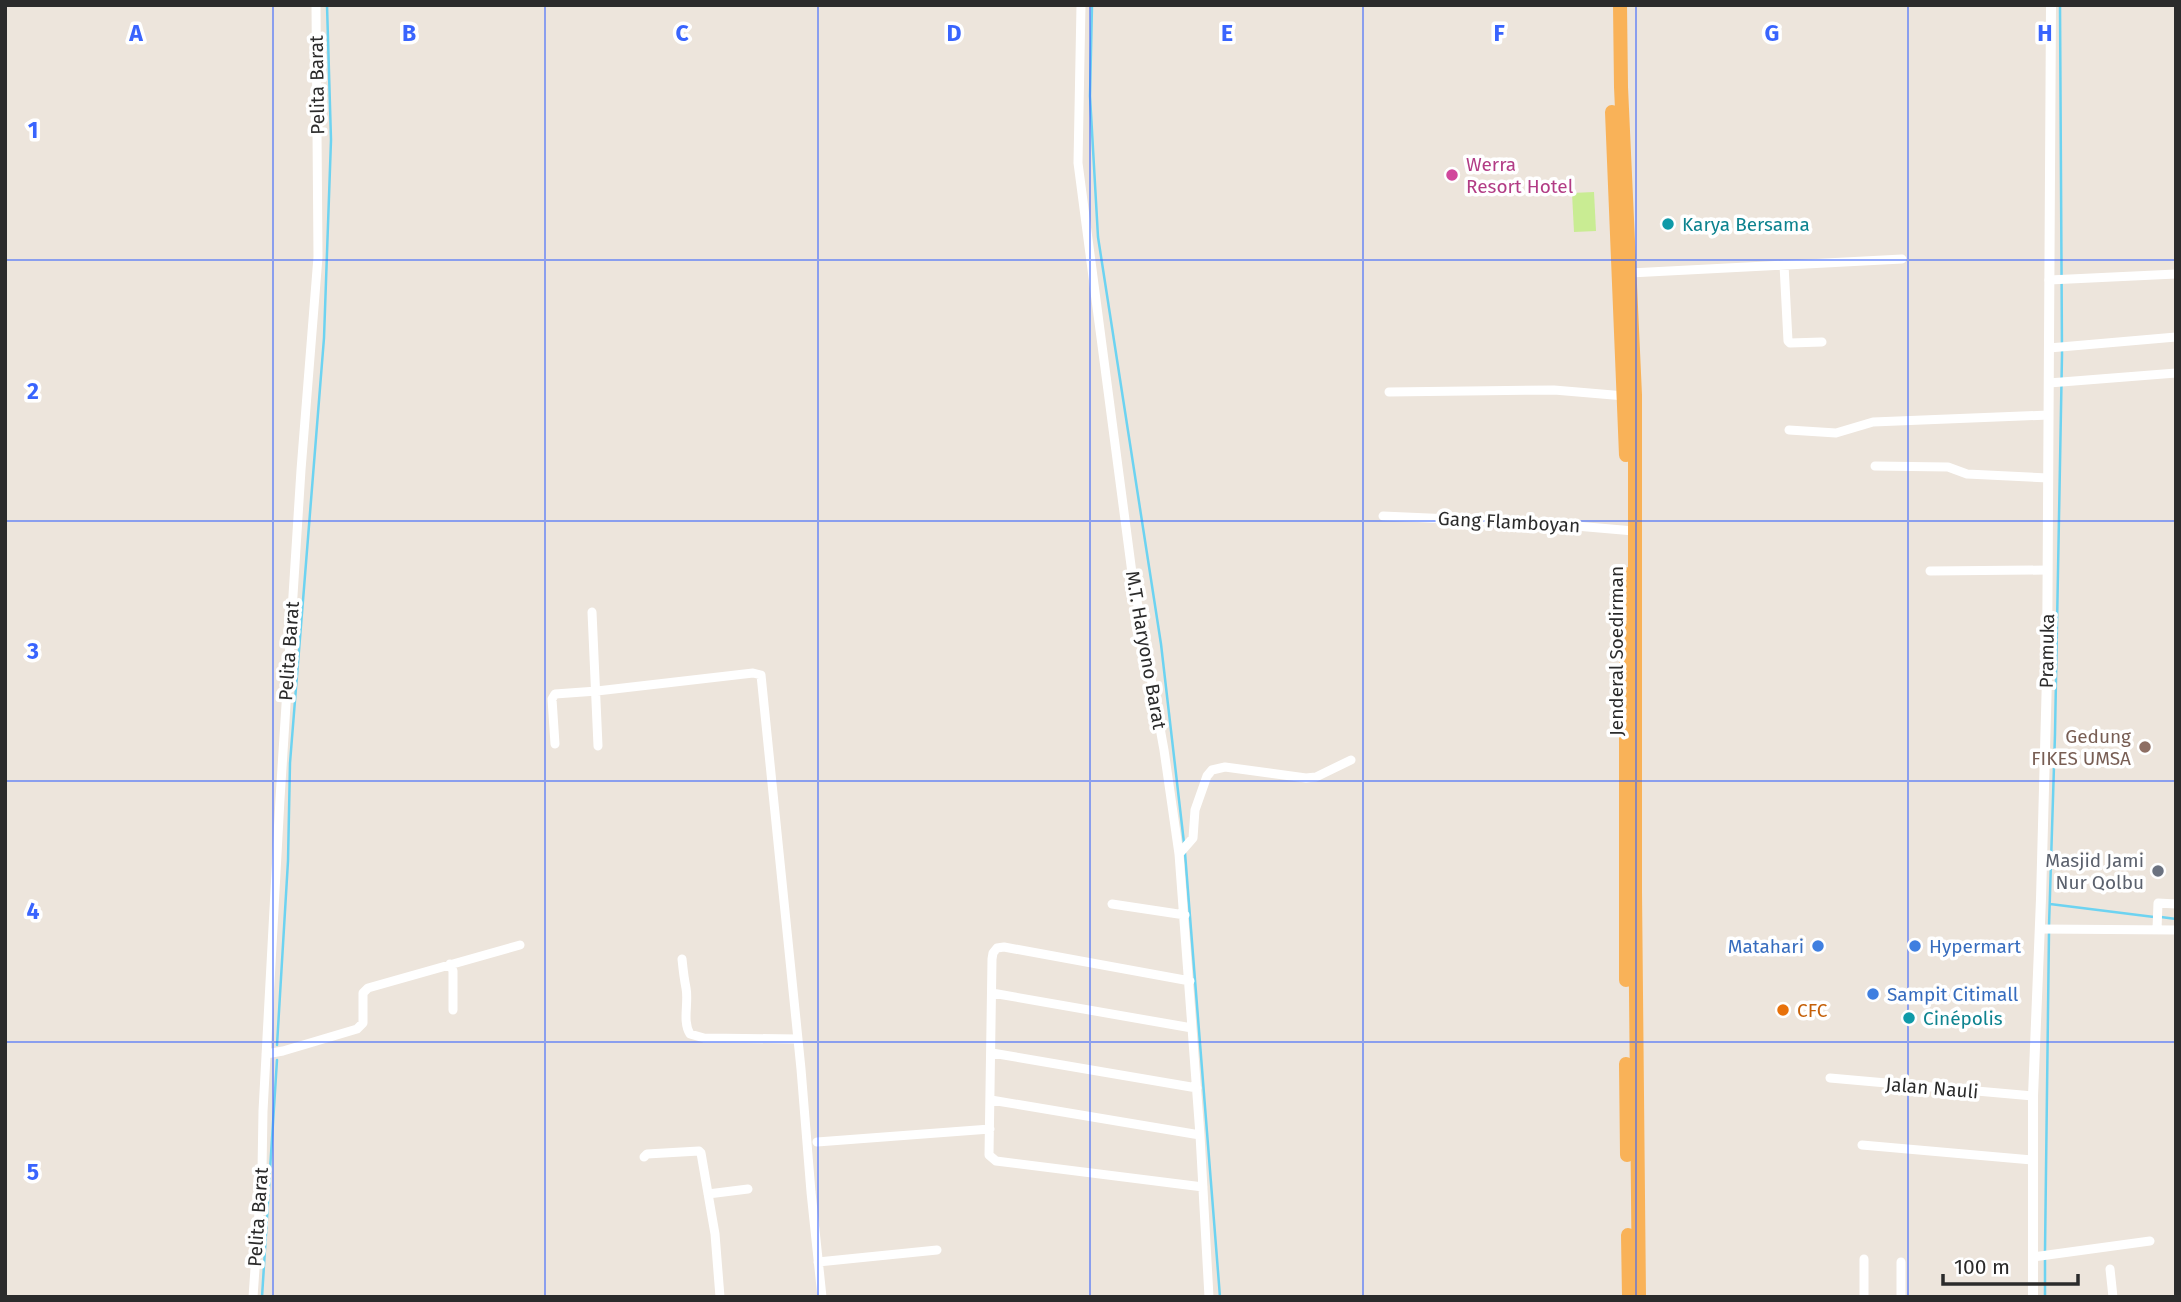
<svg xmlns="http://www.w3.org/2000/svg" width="2181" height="1302" font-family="'Fira Sans',sans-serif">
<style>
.pitch{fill:#c9ec93}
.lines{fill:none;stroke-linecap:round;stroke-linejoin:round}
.stream{stroke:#6dd3f1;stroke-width:2.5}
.minor{stroke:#fff;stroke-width:9}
.tertiary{stroke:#fff;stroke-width:10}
.trunk{stroke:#f9b258;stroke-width:14}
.grid{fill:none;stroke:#3964fd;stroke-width:2;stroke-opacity:0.55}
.hotel-dot{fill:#d1479c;stroke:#fff;stroke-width:2.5}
.culture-dot{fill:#0f9aa8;stroke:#fff;stroke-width:2.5}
.education-dot{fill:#8d6e63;stroke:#fff;stroke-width:2.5}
.worship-dot{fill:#6b7280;stroke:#fff;stroke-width:2.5}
.shop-dot{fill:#3f7fe0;stroke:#fff;stroke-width:2.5}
.food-dot{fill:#e8710a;stroke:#fff;stroke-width:2.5}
.labels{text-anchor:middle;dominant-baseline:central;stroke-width:7;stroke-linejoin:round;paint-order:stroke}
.street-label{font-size:19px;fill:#2b2b2b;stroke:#fff}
.hotel-label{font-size:19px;fill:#b23c85;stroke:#fff;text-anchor:start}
.culture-label{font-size:19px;fill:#0d838f;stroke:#fff;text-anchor:start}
.education-label{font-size:19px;fill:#785e54;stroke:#fff;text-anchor:end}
.worship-label{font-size:19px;fill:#5b616d;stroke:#fff;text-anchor:end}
.shop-label{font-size:19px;fill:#366cbe;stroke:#fff;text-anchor:start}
.food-label{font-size:19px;fill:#c56008;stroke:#fff;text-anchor:start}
.grid-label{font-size:23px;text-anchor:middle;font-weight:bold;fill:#3964fd;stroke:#fff;stroke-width:7;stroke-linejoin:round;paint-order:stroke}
</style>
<rect width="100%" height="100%" fill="#ede5dc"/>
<path class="pitch" d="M1594,192L1596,231L1574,232L1572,193Z"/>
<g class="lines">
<path class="stream" d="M1092,5L1090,96L1098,237L1161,644L1184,843
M1185,853L1220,1297
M2050,904L2154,917
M2161,917L2176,919
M2049,926L2055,734L2062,355L2060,5
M277,1045L288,861L290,763L324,338L331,140L327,5
M2045,1251L2049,932
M262,1297L277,1060
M2045,1297V1258"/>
<path class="minor" d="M1081,5L1078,163L1132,573L1164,750L1179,854L1200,1135L1209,1297
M1784,265L1788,341L1790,343L1822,342
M1630,273L1902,259
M2049,280L2176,274
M2049,348L2176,337
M2049,383L2176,373
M1389,392L1554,390L1625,396
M1789,430L1836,433L1873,422L2048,415
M1875,466L1948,467L1967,474L2048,478
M1383,516L1541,523L1634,531
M1930,571L2047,570
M592,612L598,746
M555,744L552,699L555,694L597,691L753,673L761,675L801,1069L811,1192L822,1297
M1179,854L1193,838L1195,810L1207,776L1212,770L1225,767L1306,778L1316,777L1351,760
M1112,904L1185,915
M2040,929L2176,930
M2157,929L2158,903L2176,904
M682,959C683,969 684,978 686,988C689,1003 682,1021 690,1034L704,1038L798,1039
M450,964L453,971V1010
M1190,981L1004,947L997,948L993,953L992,959L989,1155L996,1161L1203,1187
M992,993L1192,1028
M992,1053L1197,1088
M266,1054L283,1051L357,1029L363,1023V993L368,988L520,945
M1830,1078L2033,1096
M991,1100L1200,1135
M817,1142L990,1129
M1862,1145L2032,1160
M644,1157L647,1154L699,1151L701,1153L715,1234L720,1297
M708,1194L748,1189
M2033,1257L2150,1241
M818,1262L937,1250
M1901,1262V1297
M2110,1269L2113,1297
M253,1297L262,1170L263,1111L280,799L301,470L318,257L316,5
M1864,1297V1259"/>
<path class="tertiary" d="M2033,1297V1096L2041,899L2047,677L2051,5"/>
<path class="trunk" d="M1620,5L1621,87L1635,395V892L1639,1297
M1612,112L1626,455
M1626,574V980
M1626,1064L1627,1155
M1628,1235L1629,1297"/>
</g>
<path class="grid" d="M273,5V1297M545,5V1297M818,5V1297M1090,5V1297M1363,5V1297M1636,5V1297M1908,5V1297M5,260H2176M5,521H2176M5,781H2176M5,1042H2176"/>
<circle class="hotel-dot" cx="1452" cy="175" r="7"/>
<g class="culture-dot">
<circle cx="1668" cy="224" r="7"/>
<circle cx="1909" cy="1018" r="7"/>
</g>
<circle class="education-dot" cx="2145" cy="747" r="7"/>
<circle class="worship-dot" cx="2158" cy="871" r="7"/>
<g class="shop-dot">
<circle cx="1818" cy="946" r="7"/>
<circle cx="1915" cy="946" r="7"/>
<circle cx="1873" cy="994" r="7"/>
</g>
<circle class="food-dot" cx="1783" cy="1010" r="7"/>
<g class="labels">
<g class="street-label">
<text transform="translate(317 85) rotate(-91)">Pelita Barat</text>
<text transform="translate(1509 522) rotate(3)">Gang Flamboyan</text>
<text transform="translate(1146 650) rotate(80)">M.T. Haryono Barat</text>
<text transform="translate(289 651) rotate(-86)">Pelita Barat</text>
<text transform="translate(1616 651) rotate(-90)">Jenderal Soedirman</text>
<text transform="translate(2047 651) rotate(-89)">Pramuka</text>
<text transform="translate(1932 1088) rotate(5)">Jalan Nauli</text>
<text transform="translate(258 1217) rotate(-86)">Pelita Barat</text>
</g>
<g class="hotel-label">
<text x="1466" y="164">Werra<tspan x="1466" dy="22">Resort Hotel</tspan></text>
</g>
<g class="culture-label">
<text x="1682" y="224">Karya Bersama</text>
<text x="1923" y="1018">Cinépolis</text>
</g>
<g class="education-label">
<text x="2131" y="736">Gedung<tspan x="2131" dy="22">FIKES UMSA</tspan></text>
</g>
<g class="worship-label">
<text x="2144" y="860">Masjid Jami<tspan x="2144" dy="22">Nur Qolbu</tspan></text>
</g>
<g class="shop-label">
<text x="1804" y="946" text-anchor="end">Matahari</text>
<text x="1929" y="946">Hypermart</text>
<text x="1887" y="994">Sampit Citimall</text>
</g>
<g class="food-label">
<text x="1797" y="1010">CFC</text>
</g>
</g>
<g class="grid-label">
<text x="136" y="41">A</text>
<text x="409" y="41">B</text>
<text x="682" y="41">C</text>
<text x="954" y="41">D</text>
<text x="1227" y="41">E</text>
<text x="1499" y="41">F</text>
<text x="1772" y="41">G</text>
<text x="2045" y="41">H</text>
<text x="33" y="138">1</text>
<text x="33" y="399">2</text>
<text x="33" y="659">3</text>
<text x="33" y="919">4</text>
<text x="33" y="1180">5</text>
</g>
<rect width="2181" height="1302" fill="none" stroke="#2b2b2b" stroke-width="14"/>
<path d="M1943 1274v10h135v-10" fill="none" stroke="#2b2b2b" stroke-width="3.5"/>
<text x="1954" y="1274" font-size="21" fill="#2b2b2b" stroke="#ffffff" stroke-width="5" paint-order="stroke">100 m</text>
</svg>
